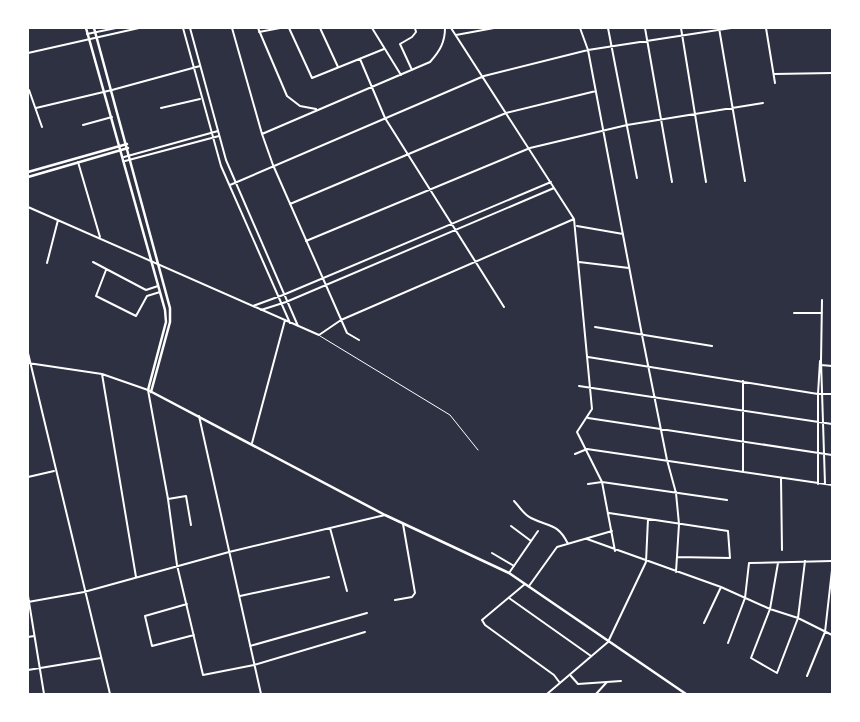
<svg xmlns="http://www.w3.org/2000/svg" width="860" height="722" font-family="'Work Sans',sans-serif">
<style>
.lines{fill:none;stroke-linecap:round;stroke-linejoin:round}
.service{stroke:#fff;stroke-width:1}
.minor{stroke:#fff;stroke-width:2}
.tertiary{stroke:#fff;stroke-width:2.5}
</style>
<rect width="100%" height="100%" fill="#2d3142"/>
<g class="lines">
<path class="service" d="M320,336L450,415L478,450"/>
<path class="minor" d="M183,28L221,166L290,323
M190,28L226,160L298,326
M232,28L262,134L273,165L347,333L359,340
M258,28L287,96L300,106L316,109
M289,28L312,78L384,49
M320,28L338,67
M372,28L401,75
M451,28L574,219L592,409L577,432L602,482L615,551
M580,28L588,50L642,335L667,460L676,493L679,524L676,572
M608,28L637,178
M645,28L672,182
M681,28L706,182
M719,28L745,181
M766,28L775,83
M259,32L280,28
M87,34L116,28
M456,35L494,28
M28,53L139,28
M360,59L385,118L504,307
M412,70L400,44L412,37L416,32L415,28
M774,74L832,73
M29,90L42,127
M36,108L112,90L200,66
M161,108L200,99
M83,125L112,117
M262,134L430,62C440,51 445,42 445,28
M124,157L218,131
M125,161L219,136
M78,162L100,237
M230,185L484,76L588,50L731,28
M290,204L506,113L596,91
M28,207L319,335L341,320L574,219
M577,226L623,234
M306,241L530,148L627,125L763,103
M93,262L146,290L158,286
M579,262L629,268
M47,263L58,220
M106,270L96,296L136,316L147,296L160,292
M822,300L821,361L825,484
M253,306L283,295L551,182
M261,310L286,302L554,188
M794,313H822
M595,327L712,346
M28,353L110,694
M588,357L818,394H832
M28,363L102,374L148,390L168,499L177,565L203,675L254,665L365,632
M821,365L832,366
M102,374L136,577
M743,381V471
M579,386L832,424
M199,416L261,694
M588,418L832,455
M252,443L285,320
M587,449L832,485
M575,454L587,449
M28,477L54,471
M781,478L782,550
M588,484L602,482L727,500
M818,484V394L820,361
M168,499L186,496L191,525
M514,501C519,506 524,515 531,518C549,527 558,523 568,544
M609,513L728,531L730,558L677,557
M511,526L531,541
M330,528L347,591
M587,539L721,587L770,609L798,618L832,635
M492,553L514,566
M778,563L770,609L751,658L777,673L798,618L805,561
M509,573L538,531
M525,584L482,620L485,625L554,675L560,683
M529,586L557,547L612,531
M28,596L44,694
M240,596L329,577
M509,598L591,656
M395,600L412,597L415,593L403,524
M28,602L84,592L229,552L385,515
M187,604L145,616L152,646L194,635
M704,623L721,587
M28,637L34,636
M728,643L745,598L749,563L832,561
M250,646L367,613
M28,670L101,658
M571,676L578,684L621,681
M807,676L825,632L832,570
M547,694L608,642L646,562L648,519
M596,694L607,682"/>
<path class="tertiary" d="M86,28L165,310L166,322L148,390L385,515L509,573L686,694
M94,28L170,308V322L151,392
M28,172L127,144
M28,177L128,148"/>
</g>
<rect width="860" height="722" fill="none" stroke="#ffffff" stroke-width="58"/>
</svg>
